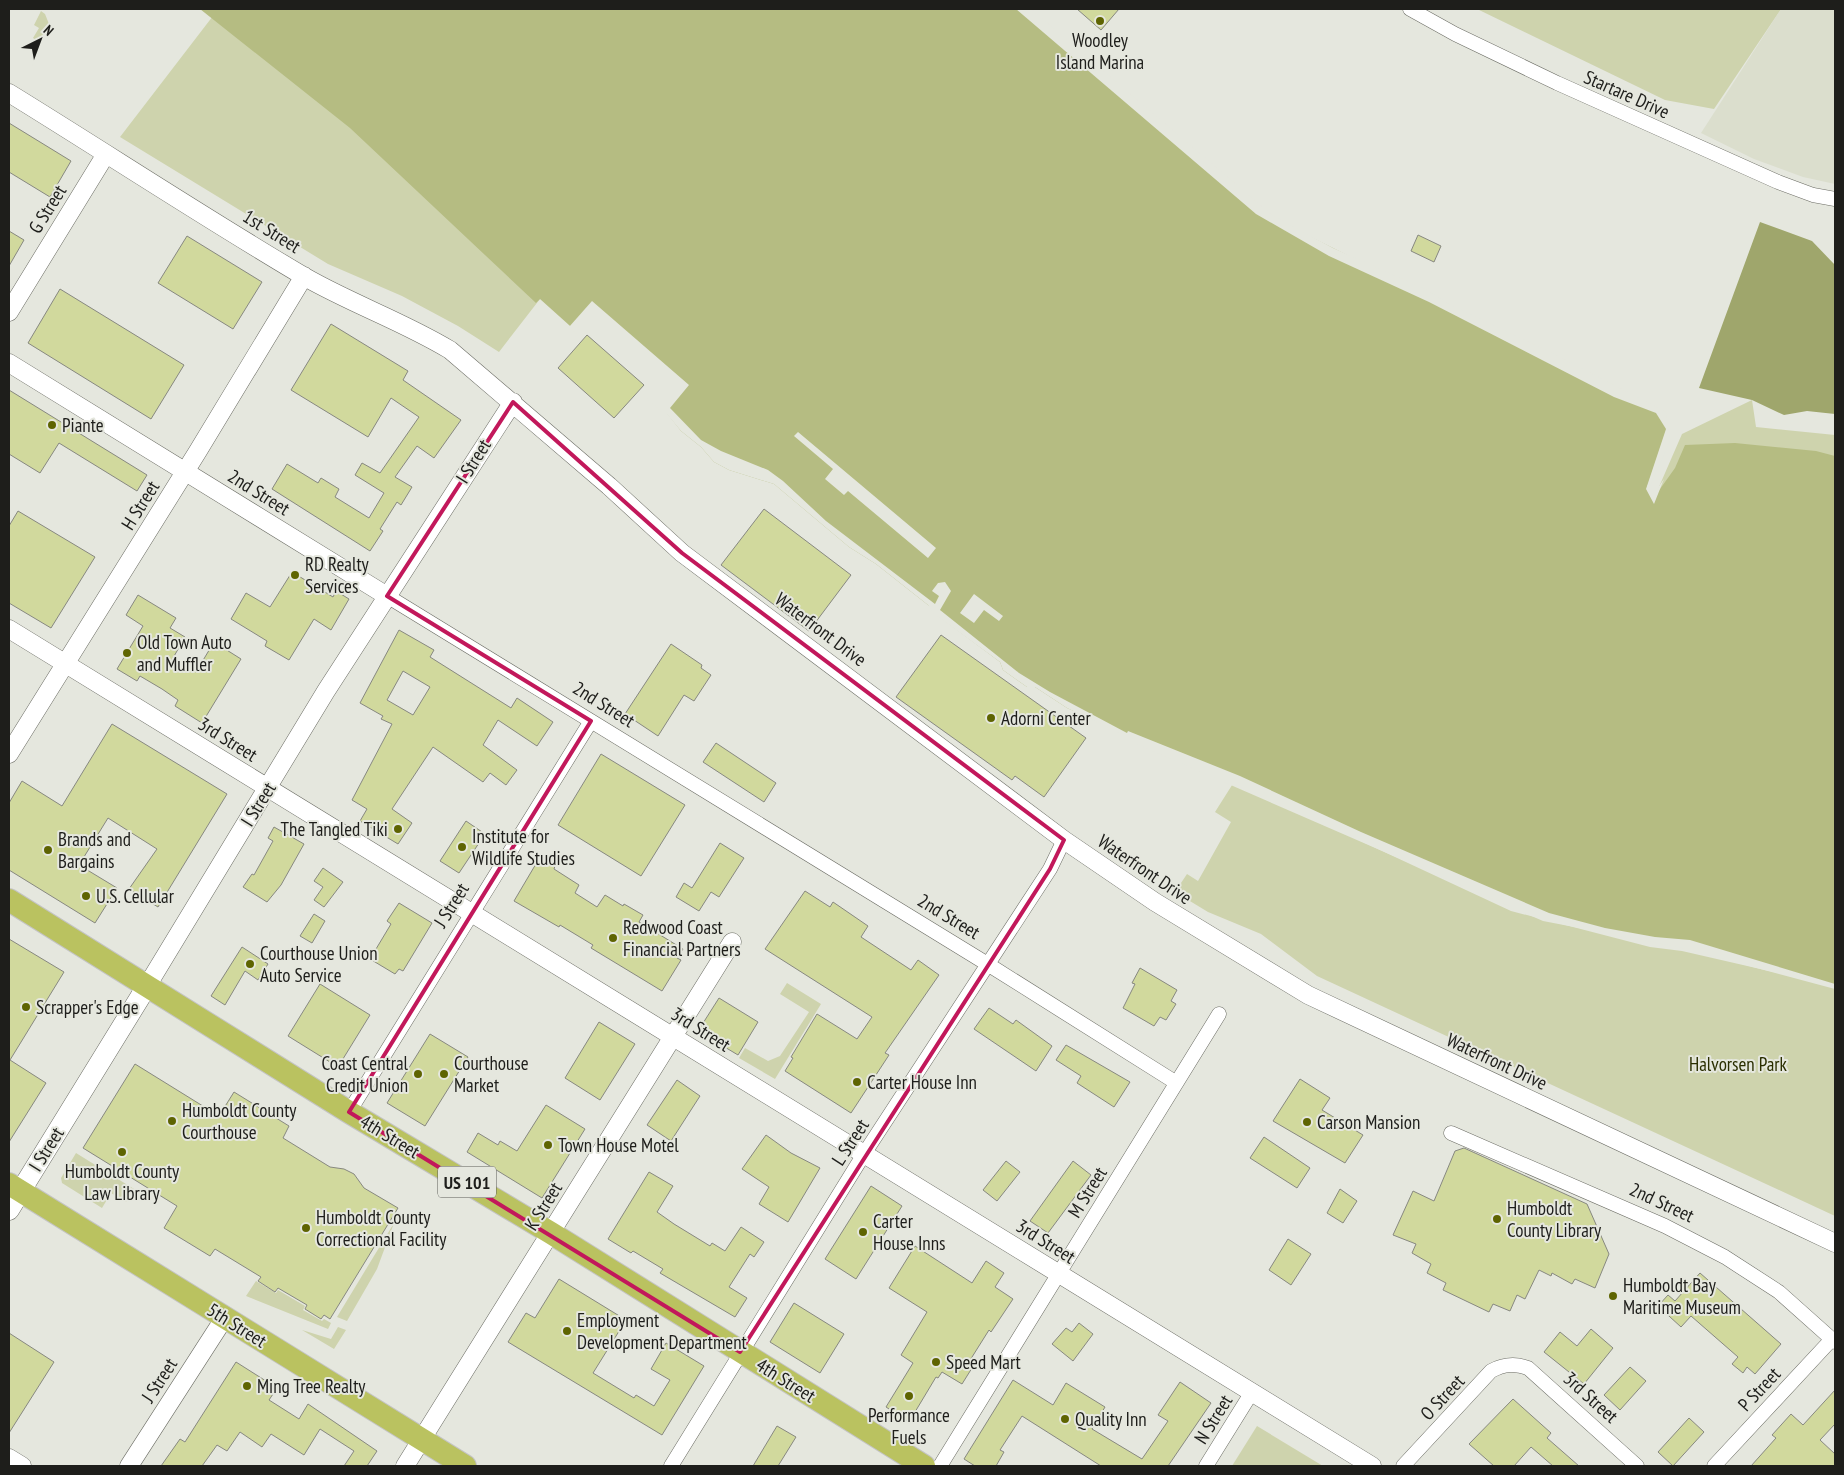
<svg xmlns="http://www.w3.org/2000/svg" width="1844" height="1475" font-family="'PT Sans Narrow',sans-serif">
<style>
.built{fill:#dbdecd}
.green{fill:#ced3ad}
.forest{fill:#9fa66c}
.water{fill:#b5bc82}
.pier{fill:#e5e7de}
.building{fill:#d1d99d;stroke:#878880;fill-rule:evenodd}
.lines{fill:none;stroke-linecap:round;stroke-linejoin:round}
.minor-casing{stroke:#6b6c64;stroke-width:15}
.tertiary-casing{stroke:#6b6c64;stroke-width:19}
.secondary-casing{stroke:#6b6c64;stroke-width:21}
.trunk-casing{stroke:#c4c4c4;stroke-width:24}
.minor{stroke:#fff;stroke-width:14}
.tertiary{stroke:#fff;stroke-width:18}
.secondary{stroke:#fff;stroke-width:20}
.trunk{stroke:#bac260;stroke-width:22}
.marked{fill:none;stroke:#c2185b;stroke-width:4;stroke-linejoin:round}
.poi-dot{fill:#5e6401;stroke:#e5e7de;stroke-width:2}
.labels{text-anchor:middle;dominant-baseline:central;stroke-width:4;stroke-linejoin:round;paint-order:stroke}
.shield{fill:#e5e7de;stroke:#5a5a56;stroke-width:1}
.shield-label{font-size:18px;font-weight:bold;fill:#1e1e1b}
.poi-label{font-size:19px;fill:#1e1e1b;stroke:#e5e7de;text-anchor:start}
.street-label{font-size:19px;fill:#1e1e1b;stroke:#e5e7de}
.park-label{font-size:19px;fill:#2a2e00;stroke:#e5e7de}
</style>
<rect width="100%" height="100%" fill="#e5e7de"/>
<path class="built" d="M1781,9H1835V184L1803,177L1754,159L1701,133Z"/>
<path class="green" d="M280,9L540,299L499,352L458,326L402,296L328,264L120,137L216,12Z
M1477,9H1781L1714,109L1665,100Z
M41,11L45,14L49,24L39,42L33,38L39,28L34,25Z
M1752,400L1756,427L1835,435V598L1655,496L1682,434Z
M1234,782L1511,911L1650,947L1682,951L1835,986V1216L1317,976L1261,934L1208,912L1175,892L1187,874L1198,881L1231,822L1215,812Z
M787,983L821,1004L775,1079L739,1058L745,1048L768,1061L780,1056L809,1012L780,994Z
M76,1153L134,1189L126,1202L111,1193L102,1208L62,1183L61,1178Z
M394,1223L377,1269L347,1321L337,1317Z
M256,1281L276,1293L278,1290L305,1306L303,1310L322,1321L324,1319L331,1323L328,1329L246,1296Z
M338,1327L346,1330L334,1349L302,1330L331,1339Z
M1257,1426L1323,1466H1232Z"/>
<path class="forest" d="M1760,222L1812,241L1835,265V414L1807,411L1784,415L1752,400L1699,388Z"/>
<path class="water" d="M200,9H1027L1271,217L1665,414L1668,441L1647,487L1655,496L1675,468L1685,445L1735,443L1816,451L1835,456V986L1679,945L1548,920L1067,708L1035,687H1027L1003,670L1000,662L937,615L928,605L876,564L849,547L774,484L729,470L714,462L701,447L681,431L666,412L540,299L536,303L350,128Z"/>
<path class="pier" d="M1016,9H1031L1272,215L1333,248L1425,289L1449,304L1554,354L1666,412L1670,441L1650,486L1655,492L1664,479L1654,504L1646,489L1666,429L1656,413L1614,397L1429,302L1329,256L1256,214Z
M592,301L689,385L670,408L701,440L721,451L768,470L783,481L826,521L935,604L939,596L932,591L938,583L945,582L951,591L940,610L1019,673L1050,692L1127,733L1128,731L1240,776L1361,832L1549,913L1605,928L1655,937L1690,940L1835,984V989L1678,947L1543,921L1125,739L1126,736L1067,708L1035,687H1027L1003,670L1000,662L937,616L935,617L928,605L876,564L849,547L774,484L729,470L714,462L701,447L681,431L666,413L664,414L569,327Z
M798,432L936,548L928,558L848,491L844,495L825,479L833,469L794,436Z
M974,594L1003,616L999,621L984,610L974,623L960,613Z"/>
<path class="building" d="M1077,9H1119L1101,30Z
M9,123L71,161L50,197L9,172Z
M9,231L24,240L9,266Z
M1418,235L1441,246L1434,262L1411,251Z
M187,236L262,282L233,329L158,283Z
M60,289L184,365L151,419L28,343Z
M331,324L408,371L403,380L461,420L434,458L417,446L395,477L412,487L401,505L397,502L380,529L383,531L370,551L272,489L287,464L318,483L321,478L339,489L335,497L369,518L384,493L355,475L362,463L380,473L419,417L391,398L368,437L291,390Z
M587,335L644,385L614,418L558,368Z
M9,390L147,475L137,491L59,443L40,473L9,454Z
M764,509L851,575L809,631L721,565Z
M18,511L95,557L51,628L9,603V526Z
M292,572L333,597L336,591L349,599L331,630L314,619L289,660L265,646L267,641L231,619L246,593L270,607Z
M138,595L176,618L170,628L185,637L173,658L196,672L214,642L241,659L202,723L175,706L178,700L162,689L140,676L137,681L117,669L143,626L126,615Z
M399,630L434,650L430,657L511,708L517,698L553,722L537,746L498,720L483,745L517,770L506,785L490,773L483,782L433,747L392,809L412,823L398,844L360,821L367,809L352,800L392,724L381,719L383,716L360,703ZM403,671L430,687L413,715L387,700Z
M941,635L1086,738L1044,797L1015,776L1012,780L896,697Z
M671,644L702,665L701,668L711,675L694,701L684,695L658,736L625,714Z
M112,724L227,794L158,907L129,889L157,849L108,818L79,865L117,888L95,923L9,870V803L22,781L62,806Z
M716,743L776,783L764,802L703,762Z
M601,754L685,805L641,876L558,825Z
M466,821L485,834L459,873L440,861Z
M274,827L304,844L281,885L267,902L243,887L252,874L254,875L273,841L268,838Z
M720,843L744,858L719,897L711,892L699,911L676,897L684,883L692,888Z
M540,857L555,866L554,869L579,885L575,893L597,907L605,895L623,906L624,904L643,915L639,922L683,949L677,958L681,960L662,991L591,948L593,945L560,925L559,927L514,901Z
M323,868L343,882L324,907L314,900L323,887L314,881Z
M805,891L830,907L833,902L868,926L861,937L911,970L918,960L939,975L885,1053L889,1055L851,1113L785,1071L793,1058L791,1057L817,1014L857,1039L872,1017L765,949Z
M399,903L432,923L403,971L399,969L395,974L370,959L391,924L387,921Z
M314,914L325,921L312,943L300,936Z
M9,939L64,972L10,1060L46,1083L9,1142Z
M242,947L268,964L258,980L245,971L225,1005L211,996Z
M1140,968L1177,990L1171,1001L1176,1004L1166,1020L1160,1017L1154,1026L1123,1008L1135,984L1132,983Z
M320,984L370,1015L338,1067L288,1036Z
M719,998L758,1022L738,1055L698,1031Z
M989,1008L1013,1024L1016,1020L1052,1046L1036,1071L974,1029Z
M599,1022L635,1044L600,1100L565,1078Z
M430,1034L468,1057L425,1126L387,1103Z
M1066,1045L1130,1082L1114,1107L1077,1083L1081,1076L1056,1060Z
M135,1064L219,1116L234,1092L289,1126L283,1138L330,1167L344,1169L354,1174L364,1188L398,1208L330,1319L324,1315L321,1319L305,1309L307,1305L278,1288L275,1292L258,1281L261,1277L215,1249L210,1256L164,1228L177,1206L83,1148Z
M1300,1079L1330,1098L1322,1110L1363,1135L1345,1163L1273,1121Z
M677,1080L700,1096L671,1141L647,1125Z
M546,1105L585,1129L542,1198L467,1152L478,1133L498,1145L500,1141L517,1151Z
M766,1135L791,1153L820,1168L788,1222L759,1204L769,1187L742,1169Z
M1264,1137L1310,1168L1297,1188L1250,1158Z
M1464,1148L1587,1204L1609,1254L1595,1288L1575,1279L1572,1284L1552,1273L1551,1276L1539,1270L1525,1299L1517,1295L1510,1311L1493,1304L1489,1312L1443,1290L1446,1283L1427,1273L1431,1264L1412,1253L1416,1244L1393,1235L1413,1191L1434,1201L1455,1151Z
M1006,1161L1020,1172L997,1201L983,1190Z
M1073,1161L1091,1175L1048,1233L1030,1221Z
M649,1172L673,1186L657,1212L674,1224L710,1246L712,1243L725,1251L741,1227L764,1242L754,1257L750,1254L729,1287L747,1298L735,1317L660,1273L663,1269L633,1251L631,1253L608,1239Z
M871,1186L902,1206L856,1279L825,1259Z
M1340,1189L1357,1201L1343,1223L1327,1213Z
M1288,1239L1311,1254L1291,1285L1269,1270Z
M915,1246L972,1283L986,1261L1004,1273L995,1287L1013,1299L991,1332L989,1330L967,1365L972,1368L962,1384L942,1372L938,1378L936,1377L909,1422L886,1407L913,1363L901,1355L927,1312L889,1288Z
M1700,1273L1781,1344L1755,1374L1747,1367L1743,1373L1732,1364L1738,1357L1691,1316L1681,1327L1658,1306L1668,1295L1675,1301Z
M559,1279L626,1320L593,1373L634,1398L636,1395L654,1406L670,1380L651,1369L666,1343L704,1366L662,1435L508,1342L526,1313L535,1318Z
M794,1303L844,1334L820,1373L770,1342Z
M1079,1323L1093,1334L1073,1361L1052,1344L1066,1328L1072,1332Z
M1591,1329L1613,1348L1584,1384L1544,1352L1560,1332L1577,1346Z
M9,1333L54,1362L9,1433Z
M236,1362L277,1388L269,1400L299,1419L308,1404L377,1451L367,1466H344L354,1451L320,1429L304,1455L271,1434L262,1447L240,1432L227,1451L217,1445L202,1466H161L180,1439L185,1442Z
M1630,1367L1646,1381L1620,1410L1604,1395Z
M1013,1380L1053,1405L1066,1383L1105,1407L1092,1429L1142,1459L1168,1421L1158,1415L1180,1382L1211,1403L1168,1466H1101L1022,1416L1000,1450L1004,1452L996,1466H975L964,1459Z
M1835,1390V1424L1820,1440L1835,1454V1466H1751L1776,1438L1772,1435L1791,1414L1803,1425Z
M1513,1399L1551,1433L1547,1438L1579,1466H1553L1531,1447L1514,1466H1494L1469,1444Z
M1689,1418L1704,1432L1673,1466L1658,1452Z
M777,1426L796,1437L778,1466H753Z"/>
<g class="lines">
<g class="minor-casing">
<path id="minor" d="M1410,9L1455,34L1557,83L1778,182L1813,195L1835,199
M387,596L989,965L1175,1082
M349,1112L591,721
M1451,1133L1665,1226L1725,1257L1779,1292L1835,1342
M671,1466L864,1154L1050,869L1064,840
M940,1466L1219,1014
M1206,1466L1252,1392
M1403,1466L1491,1371C1504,1364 1515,1363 1528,1368L1637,1466
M1714,1466L1832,1339"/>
</g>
<g class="tertiary-casing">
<path id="tertiary" d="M9,93C108,154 205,218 305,277C352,304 404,322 450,350L609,486L682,553L1064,840L1155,902L1308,995L1835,1243
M9,312L106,154
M9,363L387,596
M9,629L1372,1466
M9,754L198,451L304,276
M147,986L326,691L513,402
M9,1458L22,1466
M129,1466L225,1317
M405,1466L732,942"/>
</g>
<g class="secondary-casing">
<path id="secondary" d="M9,1210L147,986"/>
</g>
<g class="trunk-casing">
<path id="trunk" d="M9,900L349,1112L551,1233L924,1466
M9,1184L465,1466"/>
</g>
<use href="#minor" class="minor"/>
<use href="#tertiary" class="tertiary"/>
<use href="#secondary" class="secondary"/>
<use href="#trunk" class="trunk"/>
</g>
<path class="marked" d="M513,402L682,553L1064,840L1050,869L740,1352L349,1112L591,721L387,596Z"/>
<g class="poi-dot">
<circle cx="1100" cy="21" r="5"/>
<circle cx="52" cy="425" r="5"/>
<circle cx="295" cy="575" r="5"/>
<circle cx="127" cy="653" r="5"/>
<circle cx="991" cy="718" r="5"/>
<circle cx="398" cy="829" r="5"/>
<circle cx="462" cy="847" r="5"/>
<circle cx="48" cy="850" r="5"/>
<circle cx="86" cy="896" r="5"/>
<circle cx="613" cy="938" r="5"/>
<circle cx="250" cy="964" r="5"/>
<circle cx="26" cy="1007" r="5"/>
<circle cx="418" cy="1074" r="5"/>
<circle cx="444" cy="1074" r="5"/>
<circle cx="857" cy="1082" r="5"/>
<circle cx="172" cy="1121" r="5"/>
<circle cx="1307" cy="1122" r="5"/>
<circle cx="548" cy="1145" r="5"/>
<circle cx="122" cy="1152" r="5"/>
<circle cx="1497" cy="1219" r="5"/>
<circle cx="306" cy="1228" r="5"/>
<circle cx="863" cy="1232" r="5"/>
<circle cx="1613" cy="1296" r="5"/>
<circle cx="567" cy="1331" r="5"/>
<circle cx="936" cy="1362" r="5"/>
<circle cx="247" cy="1386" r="5"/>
<circle cx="909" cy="1396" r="5"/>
<circle cx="1065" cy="1419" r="5"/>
</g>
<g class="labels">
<rect class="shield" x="438" y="1166.5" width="58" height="31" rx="4"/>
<g class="shield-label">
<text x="467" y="1182">US 101</text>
</g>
<g class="poi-label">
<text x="1100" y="40" text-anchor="middle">Woodley<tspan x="1100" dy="22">Island Marina</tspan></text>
<text x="62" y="425">Piante</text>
<text x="305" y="564">RD Realty<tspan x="305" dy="22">Services</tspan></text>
<text x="137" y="642">Old Town Auto<tspan x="137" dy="22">and Muffler</tspan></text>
<text x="1001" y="718">Adorni Center</text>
<text x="388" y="829" text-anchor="end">The Tangled Tiki</text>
<text x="472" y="836">Institute for<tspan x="472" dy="22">Wildlife Studies</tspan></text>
<text x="58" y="839">Brands and<tspan x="58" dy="22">Bargains</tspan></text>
<text x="96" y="896">U.S. Cellular</text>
<text x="623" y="927">Redwood Coast<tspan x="623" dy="22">Financial Partners</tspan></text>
<text x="260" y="953">Courthouse Union<tspan x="260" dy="22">Auto Service</tspan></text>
<text x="36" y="1007">Scrapper's Edge</text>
<text x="408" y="1063" text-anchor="end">Coast Central<tspan x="408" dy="22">Credit Union</tspan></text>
<text x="454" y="1063">Courthouse<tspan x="454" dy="22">Market</tspan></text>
<text x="867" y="1082">Carter House Inn</text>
<text x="182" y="1110">Humboldt County<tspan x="182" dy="22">Courthouse</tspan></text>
<text x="1317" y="1122">Carson Mansion</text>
<text x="558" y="1145">Town House Motel</text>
<text x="122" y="1171" text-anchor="middle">Humboldt County<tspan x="122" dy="22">Law Library</tspan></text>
<text x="1507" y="1208">Humboldt<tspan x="1507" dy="22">County Library</tspan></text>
<text x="316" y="1217">Humboldt County<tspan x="316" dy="22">Correctional Facility</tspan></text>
<text x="873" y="1221">Carter<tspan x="873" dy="22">House Inns</tspan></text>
<text x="1623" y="1285">Humboldt Bay<tspan x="1623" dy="22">Maritime Museum</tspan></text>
<text x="577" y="1320">Employment<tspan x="577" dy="22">Development Department</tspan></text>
<text x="946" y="1362">Speed Mart</text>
<text x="257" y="1386">Ming Tree Realty</text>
<text x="909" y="1415" text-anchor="middle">Performance<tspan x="909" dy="22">Fuels</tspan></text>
<text x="1075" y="1419">Quality Inn</text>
</g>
<g class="street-label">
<text transform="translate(1627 94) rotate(24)">Startare Drive</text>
<text transform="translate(47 209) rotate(-58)">G Street</text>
<text transform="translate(272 231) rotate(32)">1st Street</text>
<text transform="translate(473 461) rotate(-58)">I Street</text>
<text transform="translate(259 492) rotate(32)">2nd Street</text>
<text transform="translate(140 505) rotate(-58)">H Street</text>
<text transform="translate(821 629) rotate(37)">Waterfront Drive</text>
<text transform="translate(604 704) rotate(32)">2nd Street</text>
<text transform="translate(228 739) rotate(32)">3rd Street</text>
<text transform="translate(258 804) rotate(-58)">I Street</text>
<text transform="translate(1145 869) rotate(34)">Waterfront Drive</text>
<text transform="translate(451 905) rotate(-58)">J Street</text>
<text transform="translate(949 916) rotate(31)">2nd Street</text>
<text transform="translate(701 1029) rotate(32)">3rd Street</text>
<text transform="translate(1497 1061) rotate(25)">Waterfront Drive</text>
<text transform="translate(390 1136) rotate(31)">4th Street</text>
<text transform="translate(850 1142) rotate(-57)">L Street</text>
<text transform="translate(46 1149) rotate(-58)">I Street</text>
<text transform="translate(1087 1192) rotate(-58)">M Street</text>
<text transform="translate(1662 1202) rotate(25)">2nd Street</text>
<text transform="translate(543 1206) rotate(-58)">K Street</text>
<text transform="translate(1046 1241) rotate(32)">3rd Street</text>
<text transform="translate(237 1325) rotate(32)">5th Street</text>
<text transform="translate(159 1380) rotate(-57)">J Street</text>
<text transform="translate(786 1380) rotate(32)">4th Street</text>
<text transform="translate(1759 1389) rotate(-47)">P Street</text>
<text transform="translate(1442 1397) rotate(-47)">O Street</text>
<text transform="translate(1591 1397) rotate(42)">3rd Street</text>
<text transform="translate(1213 1419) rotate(-58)">N Street</text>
</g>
<g class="park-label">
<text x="1738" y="1064">Halvorsen Park</text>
</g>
</g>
<rect width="1844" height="1475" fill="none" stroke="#1e1e1b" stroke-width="20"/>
<g transform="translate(40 40) rotate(42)" stroke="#e5e7de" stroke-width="4" paint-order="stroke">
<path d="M0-4L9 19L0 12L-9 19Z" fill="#1e1e1b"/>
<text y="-8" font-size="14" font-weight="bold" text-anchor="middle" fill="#1e1e1b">N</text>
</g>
</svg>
